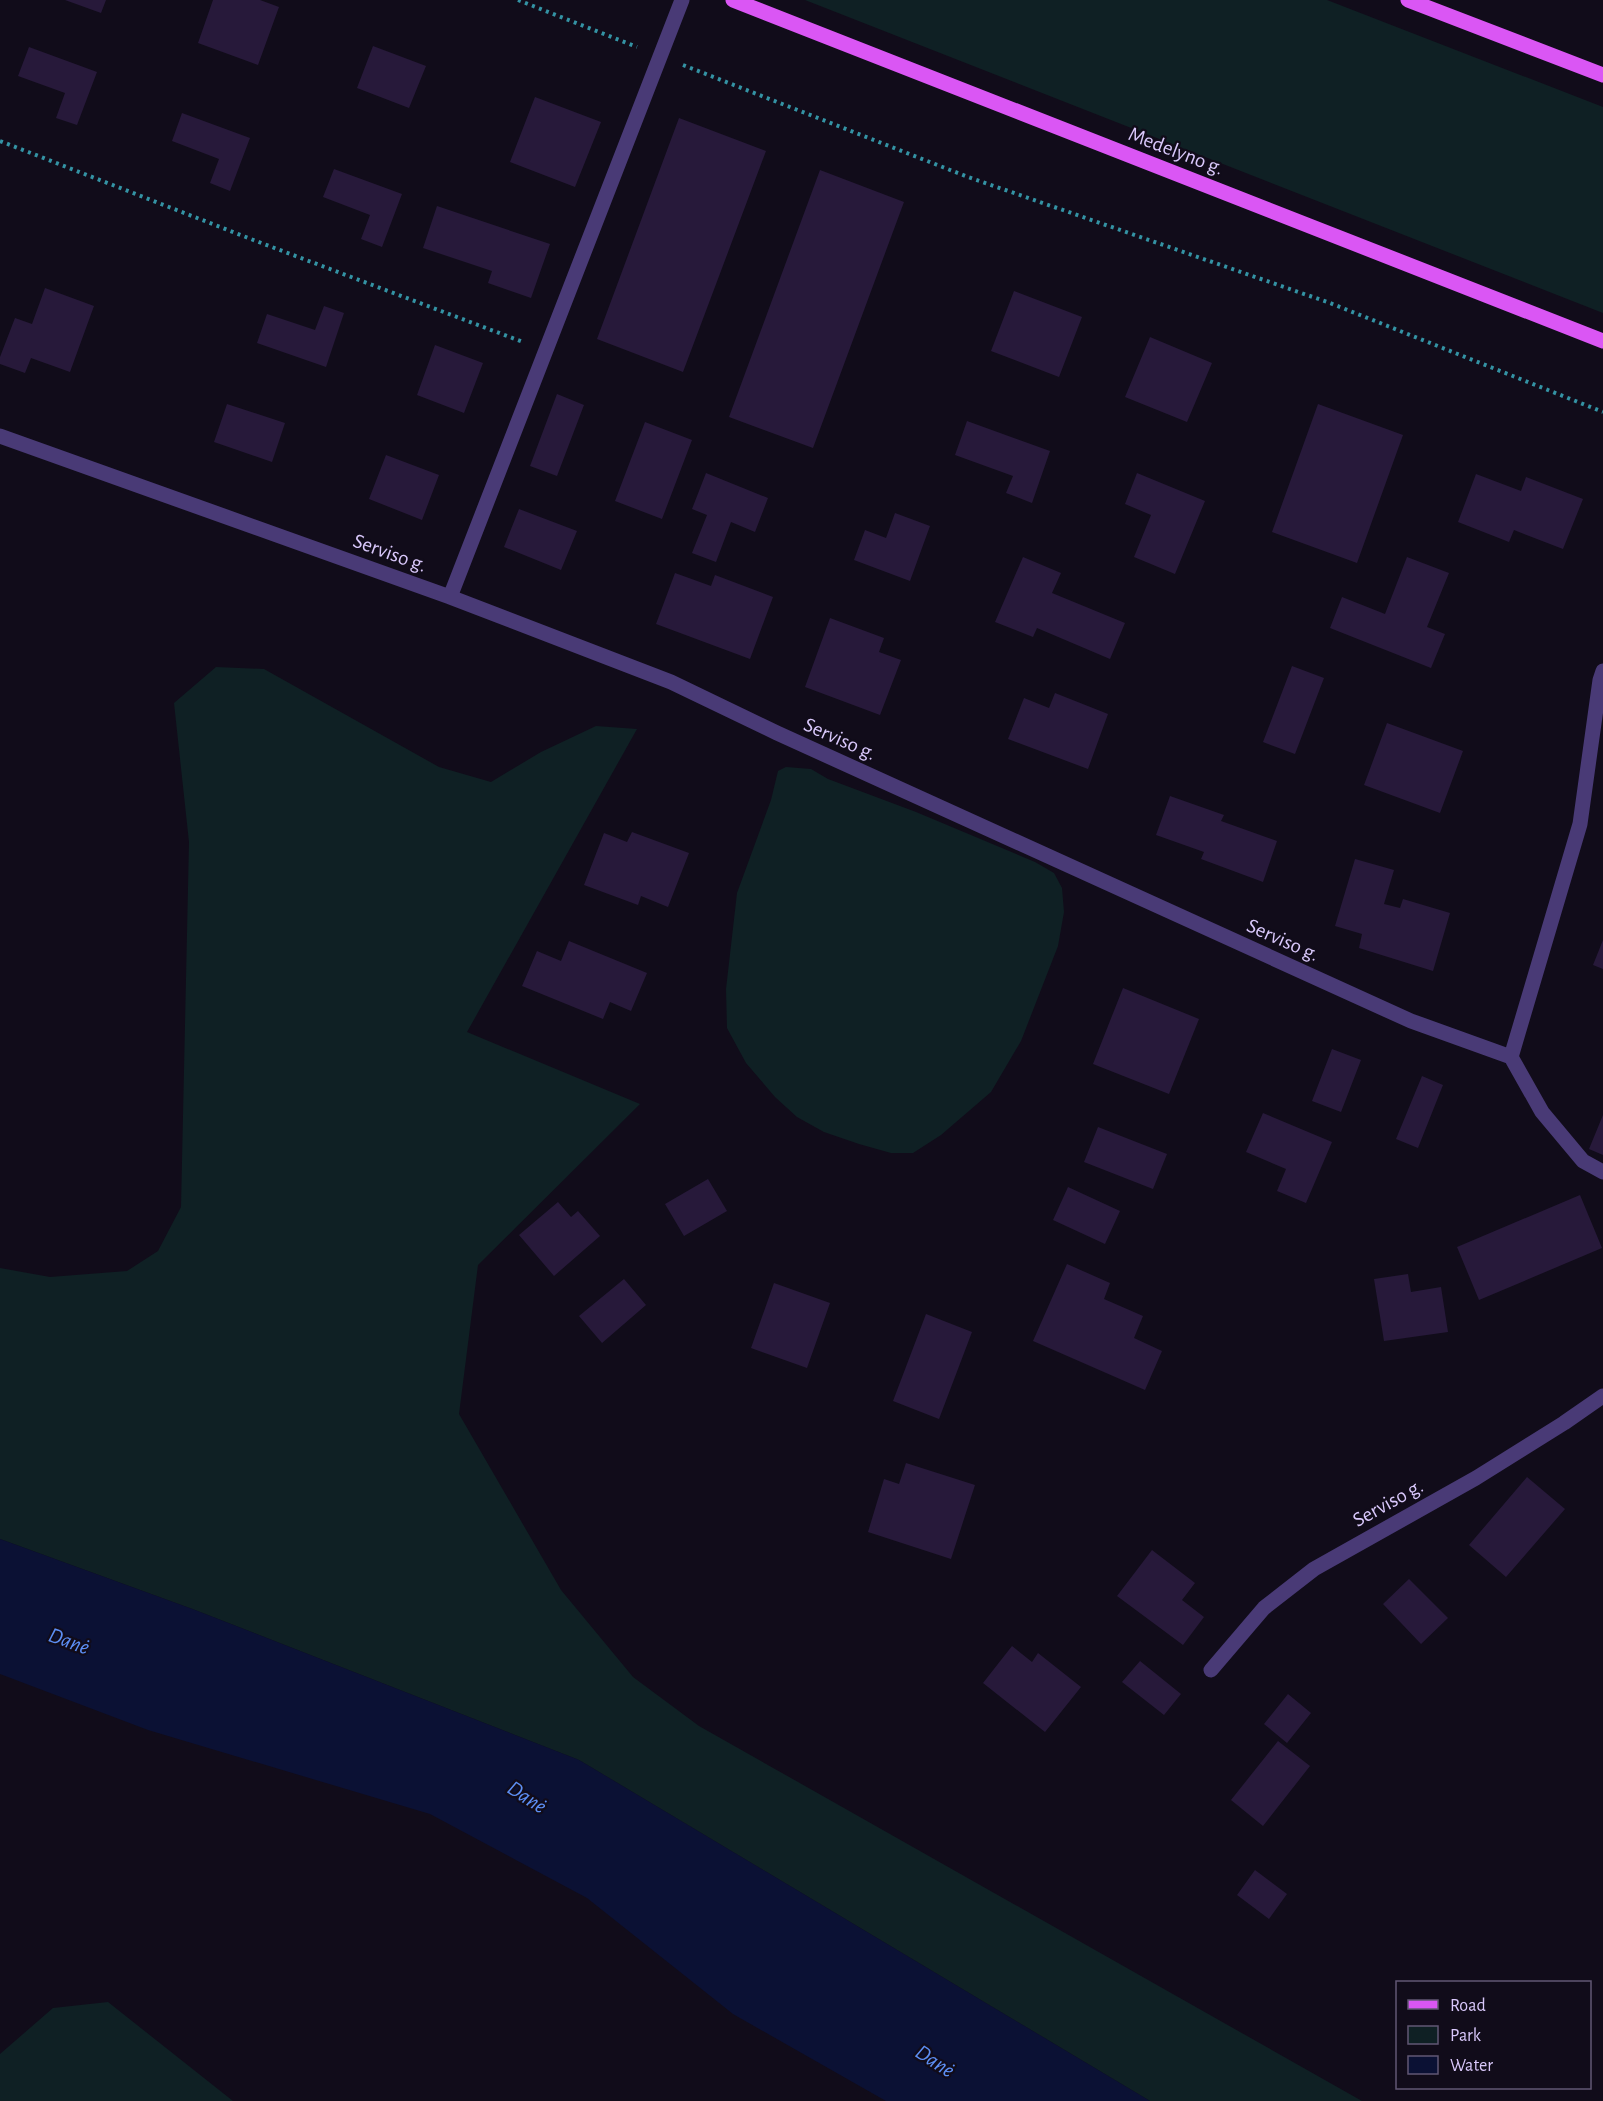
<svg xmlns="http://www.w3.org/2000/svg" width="1603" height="2101" font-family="'Alegreya Sans',sans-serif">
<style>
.green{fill:#0f2024}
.water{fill:#0b1134}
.building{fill:#27193a}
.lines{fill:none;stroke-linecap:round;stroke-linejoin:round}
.path{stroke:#3493a4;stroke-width:4;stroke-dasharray:3 4.5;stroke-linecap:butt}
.minor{stroke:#493a76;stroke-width:15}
.major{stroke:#da56f4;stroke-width:15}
.labels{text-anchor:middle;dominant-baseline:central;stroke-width:4.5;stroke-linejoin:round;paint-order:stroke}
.street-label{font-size:21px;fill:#d9c8fb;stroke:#110c1a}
.water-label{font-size:22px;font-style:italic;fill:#5d8ff5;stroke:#110c1a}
</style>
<rect width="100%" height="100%" fill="#110c1a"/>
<path class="green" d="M805,0H1327L1603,107V313Z
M216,667L264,669L439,767L491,782L541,752L596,726L637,729L467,1032L640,1104L478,1265L459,1414L561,1590L633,1677L699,1726L1362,2101H1150L579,1760L195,1610L0,1539V1268L50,1277L127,1271L158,1251L181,1207L189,842L174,703Z
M786,767L811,769L828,779L916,812L1035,862L1054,873L1062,888L1064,912L1058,946L1021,1041L991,1092L941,1135L913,1153H891L859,1144L824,1132L797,1117L775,1097L746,1063L727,1028L726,989L737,893L771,800L778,771Z
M108,2002L233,2101H0V2054L53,2008Z"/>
<path class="water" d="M0,1539L195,1610L579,1760L1150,2101H886L733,2014L587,1898L430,1814L148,1730L0,1674Z"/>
<path class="building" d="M65,0H106L101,13Z
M213,0H260L279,7L258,65L198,43Z
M373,46L426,66L409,108L357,88Z
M29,47L97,72L77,125L56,118L65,93L18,76Z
M535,97L601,122L575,187L510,162Z
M182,113L250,138L230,191L210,183L219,159L172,141Z
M679,118L766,151L683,372L597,339Z
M334,169L402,194L382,247L361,239L370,215L323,197Z
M820,170L904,202L813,448L729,417Z
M437,206L550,244L531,298L488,283L492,271L423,248Z
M45,288L94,306L70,372L31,358L25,373L0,364V357L15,318L32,324Z
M1014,291L1082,317L1059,377L991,351Z
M324,306L344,313L326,367L257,343L267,314L315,330Z
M1150,337L1212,363L1187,422L1125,397Z
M435,345L483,363L464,413L417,395Z
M557,394L584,405L557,476L530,466Z
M227,404L285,423L272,462L214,442Z
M1318,404L1403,435L1357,563L1272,532Z
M967,421L1050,451L1032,503L1006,493L1013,476L955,455Z
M645,422L692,440L662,519L615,501Z
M386,455L439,475L422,520L369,499Z
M706,473L768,498L755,532L731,522L716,562L692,553L707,515L692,509Z
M1137,473L1205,501L1175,574L1134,557L1151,515L1125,504Z
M1476,474L1521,491L1526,477L1583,499L1563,549L1514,530L1509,542L1458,522Z
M519,509L577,531L561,570L504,547Z
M895,513L930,526L910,581L854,560L865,530L886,538Z
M1023,557L1061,573L1052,593L1125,623L1110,659L1037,628L1033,637L995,622Z
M1407,557L1449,573L1427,627L1445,634L1431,668L1330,628L1342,597L1385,614Z
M675,573L711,586L715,575L773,597L750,659L656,624Z
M830,618L884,638L879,652L901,660L880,715L805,687Z
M1292,666L1324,678L1295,754L1263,742Z
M1055,693L1108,714L1088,769L1008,739L1024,698L1049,708Z
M1387,723L1463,751L1440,813L1364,785Z
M1170,796L1224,815L1221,821L1277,841L1263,882L1201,859L1204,852L1156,835Z
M632,832L689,853L668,907L641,896L638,905L584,885L604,833L627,842Z
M1355,859L1394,870L1384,904L1400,908L1403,899L1450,913L1433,971L1359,948L1362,934L1335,926Z
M1603,940V969L1593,965Z
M569,941L647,973L631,1011L610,1002L603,1019L522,986L537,951L561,961Z
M1123,988L1199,1019L1169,1094L1093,1064Z
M1332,1049L1361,1060L1341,1112L1312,1101Z
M1422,1076L1443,1085L1418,1148L1396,1139Z
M1263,1113L1332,1142L1306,1203L1277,1191L1286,1169L1246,1152Z
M1603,1115V1155L1589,1149Z
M1098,1127L1167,1154L1153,1189L1084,1162Z
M708,1179L727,1211L684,1236L665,1204Z
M1068,1187L1120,1211L1105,1244L1053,1220Z
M1580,1195L1602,1248L1479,1300L1457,1247Z
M558,1202L571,1217L578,1211L600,1236L554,1276L519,1235Z
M1067,1264L1110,1283L1104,1299L1143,1316L1134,1338L1162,1351L1145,1390L1033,1341Z
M1408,1274L1411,1292L1441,1287L1448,1332L1384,1341L1374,1279Z
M624,1279L646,1305L602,1343L579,1316Z
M774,1283L830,1303L807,1368L751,1348Z
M926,1314L972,1332L939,1419L893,1401Z
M906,1463L975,1485L951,1559L868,1532L884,1479L899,1484Z
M1527,1477L1565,1509L1506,1577L1469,1545Z
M1152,1550L1195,1583L1182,1600L1204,1617L1183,1645L1117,1596Z
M1409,1579L1448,1618L1421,1644L1383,1604Z
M1012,1646L1032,1662L1038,1653L1081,1687L1045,1732L983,1683Z
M1140,1661L1181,1694L1164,1715L1122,1682Z
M1288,1694L1311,1713L1287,1743L1264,1724Z
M1278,1741L1310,1766L1263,1826L1231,1800Z
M1255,1870L1287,1894L1269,1919L1237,1895Z"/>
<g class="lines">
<path class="path" d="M518,0L637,47
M683,65L968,177L1330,303L1603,412
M0,141L256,241L523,342"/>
<path class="minor" d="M0,436L450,597L671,682L777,733L1411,1021L1511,1057L1542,1112L1583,1161L1603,1172
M450,597L682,0
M1511,1057L1580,824L1600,680L1603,671
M1211,1670L1264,1608L1314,1569L1476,1478L1564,1423L1603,1396"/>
<path class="major" d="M733,0L1603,341
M1408,0L1603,75"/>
</g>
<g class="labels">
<g class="street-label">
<text transform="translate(1176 151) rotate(21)">Medelyno g.</text>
<text transform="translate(390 553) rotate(20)">Serviso g.</text>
<text transform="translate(840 739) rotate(24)">Serviso g.</text>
<text transform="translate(1283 940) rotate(24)">Serviso g.</text>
<text transform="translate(1388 1503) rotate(-29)">Serviso g.</text>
</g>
<g class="water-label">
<text transform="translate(69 1641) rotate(20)">Danė</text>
<text transform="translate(527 1797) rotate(33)">Danė</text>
<text transform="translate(935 2061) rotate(33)">Danė</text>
</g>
</g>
<rect x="1396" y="1981" width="195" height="108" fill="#110c1a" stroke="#615774" stroke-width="1.5"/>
<rect x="1408" y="2000" width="30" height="9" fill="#da56f4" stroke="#615774" stroke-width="1.5"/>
<text x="1450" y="2011" font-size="18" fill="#d9c8fb">Road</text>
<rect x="1408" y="2026" width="30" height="18" fill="#0f2024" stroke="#615774" stroke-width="1.5"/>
<text x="1450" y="2041" font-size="18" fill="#d9c8fb">Park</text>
<rect x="1408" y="2056" width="30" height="18" fill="#0b1134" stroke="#615774" stroke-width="1.5"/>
<text x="1450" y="2071" font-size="18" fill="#d9c8fb">Water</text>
</svg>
